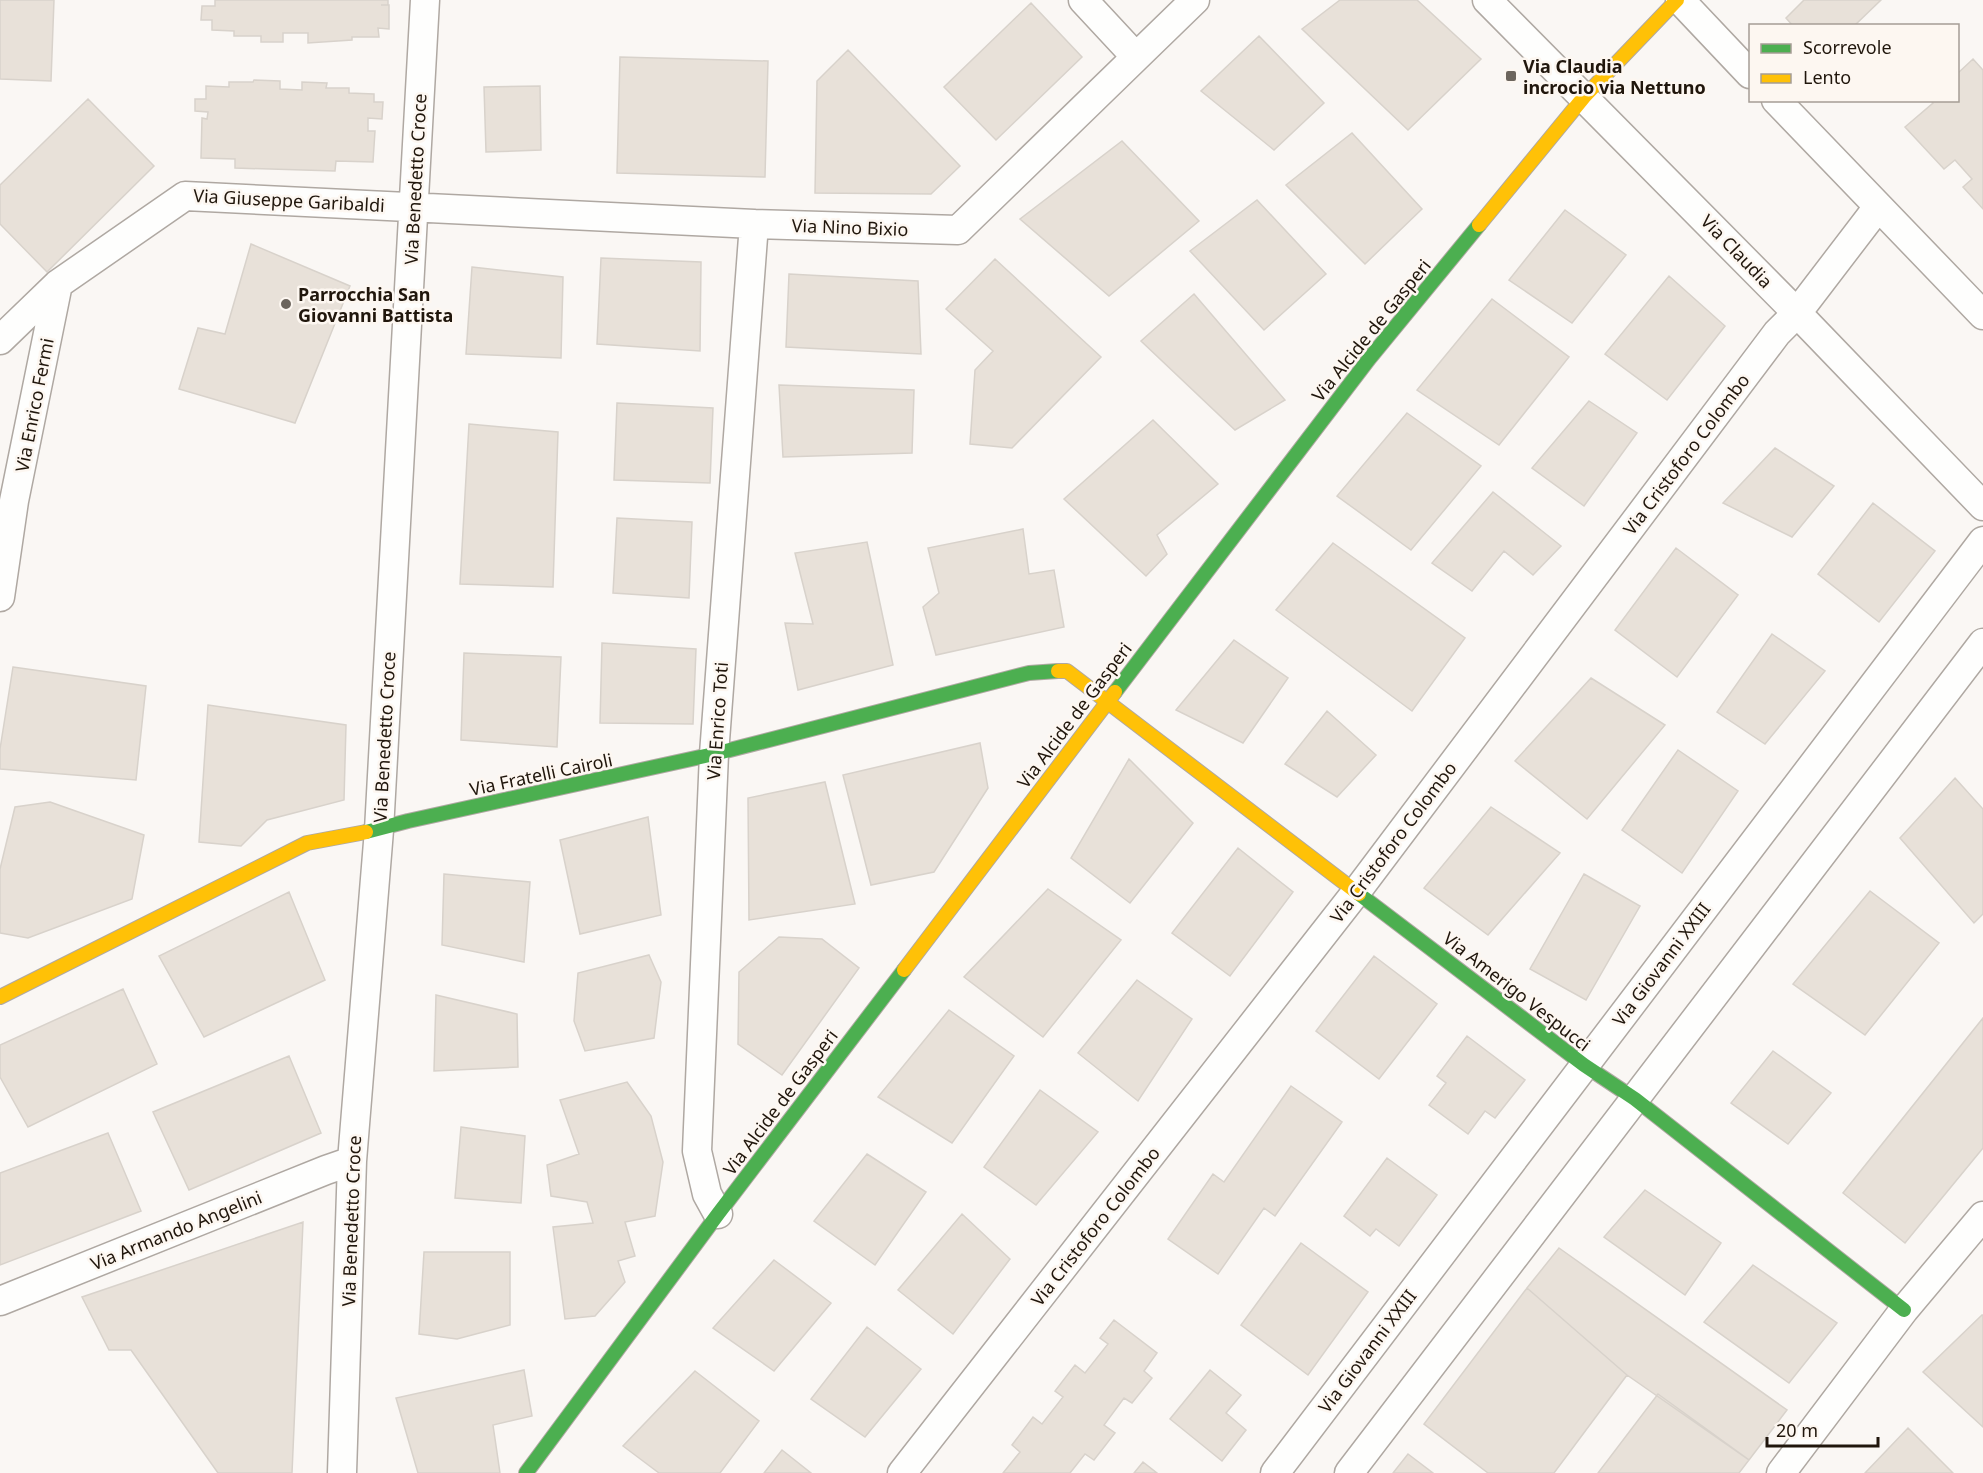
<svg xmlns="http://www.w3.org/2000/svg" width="1983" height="1473" font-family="'Noto Sans',sans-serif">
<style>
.building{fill:#e8e1d9;stroke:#d8d2cb;stroke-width:1.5}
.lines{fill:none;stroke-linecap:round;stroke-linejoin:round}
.street-casing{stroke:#afa8a2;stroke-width:31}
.fast-casing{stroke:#afa8a2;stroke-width:16}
.slow-casing{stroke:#afa8a2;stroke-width:16}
.street{stroke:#fefefd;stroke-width:28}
.fast{stroke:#4caf50;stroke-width:14}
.slow{stroke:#ffc107;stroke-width:14}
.poi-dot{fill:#6c655d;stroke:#fdf7f1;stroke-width:2}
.labels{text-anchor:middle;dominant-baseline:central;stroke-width:5;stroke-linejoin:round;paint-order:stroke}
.poi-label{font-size:18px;font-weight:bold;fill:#20160c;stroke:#fdf7f1;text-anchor:start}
.street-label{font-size:18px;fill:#20160c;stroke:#fdf7f1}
</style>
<rect width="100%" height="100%" fill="#faf7f4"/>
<path class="building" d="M0,0H54L51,81L0,79Z
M215,0H388V5H381H389V29L378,28L379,37H352V40L308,43V33H283V42H261V36H234V31L212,30V20H201L202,6H215Z
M1340,0H1417L1481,59L1408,130L1302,29Z
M1804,0H1881L1854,26H1793L1786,18Z
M1031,3L1082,57L996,140L944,87Z
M1259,36L1324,103L1274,150L1201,91Z
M848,50L960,166L931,194L815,193L817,81Z
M620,57L768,61L765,177L617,173Z
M1973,59L1983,70V209L1963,187L1972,179L1955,160L1944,169L1905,127L1933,103L1931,100H1958V73Z
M254,80L280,81V89L302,90V82L327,83L326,88H349V93L374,94V102H383L382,119L368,118V131H375L373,162L336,161L335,171L235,168V159L201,158L202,118L207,119L208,112L195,111V99H206V86L229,87V82H253Z
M540,86L541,150L486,152L484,87Z
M88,99L154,166L47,272L0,224V185Z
M1352,133L1422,209L1365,264L1286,185Z
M1122,141L1199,221L1109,296L1020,219Z
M1257,200L1326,274L1264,330L1190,251Z
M1565,210L1626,255L1572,323L1509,280Z
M251,244L350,286L295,423L179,389L198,328L225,334Z
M601,258L701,262L700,351L597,344Z
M995,259L1101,357L1012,448L970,444L975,370L993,351L946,309Z
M472,267L563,277L561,358L466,354Z
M789,274L918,281L921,354L786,347Z
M1669,276L1725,326L1667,400L1605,354Z
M1194,294L1285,400L1235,430L1141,341Z
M1492,299L1569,357L1499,445L1417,390Z
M779,385L914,390L912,453L783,457Z
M1589,401L1637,433L1584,506L1532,468Z
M617,403L713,408L710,483L614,480Z
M1407,413L1481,466L1411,550L1337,496Z
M1153,420L1218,484L1157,535L1167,554L1146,576L1064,499Z
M469,424L558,432L553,587L460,584Z
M1775,448L1834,486L1792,537L1723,503Z
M1493,492L1561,546L1533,575L1504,551L1472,591L1432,563Z
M1873,503L1935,551L1879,622L1818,574Z
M617,518L692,522L689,598L613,593Z
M1023,529L1029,574L1054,570L1064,627L936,655L923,607L939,593L928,548Z
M867,542L893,665L798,690L785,623L813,624L795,553Z
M1333,543L1465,638L1412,711L1276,610Z
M1676,548L1738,595L1677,677L1615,630Z
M1772,634L1825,671L1765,744L1717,712Z
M1234,640L1288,678L1243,743L1176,710Z
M602,643L696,649L693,724L600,723Z
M464,653L561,657L557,747L461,740Z
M13,667L146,686L136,780L0,769V749Z
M1591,678L1665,725L1587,819L1515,761Z
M208,705L346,725L344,800L267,820L241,846L199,842Z
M1327,711L1376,755L1337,797L1285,764Z
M980,743L988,788L934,872L871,885L843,775Z
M1678,750L1738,791L1682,873L1622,830Z
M1129,759L1193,823L1130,903L1071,858Z
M1955,778L1983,809V914L1974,923L1900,838Z
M825,782L855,904L749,920L748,798Z
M50,802L144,835L132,899L28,938L0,933V869L15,807Z
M1491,807L1560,853L1488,935L1424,888Z
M648,817L661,915L580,934L560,840Z
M1238,848L1293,892L1230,976L1172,933Z
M444,874L530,882L524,962L442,945Z
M1584,874L1640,906L1586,1000L1530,969Z
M1048,889L1121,940L1043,1037L964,977Z
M1870,891L1939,943L1865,1035L1793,984Z
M289,892L325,980L204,1037L159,956Z
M779,937L822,939L859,968L782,1075L738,1044L739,972Z
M649,955L661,982L654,1038L585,1051L574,1021L578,973Z
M1374,956L1437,1004L1379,1079L1316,1031Z
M1137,980L1192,1019L1138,1101L1078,1053Z
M123,989L157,1064L28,1127L0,1077V1045Z
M436,995L517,1014L518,1067L434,1071Z
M949,1010L1014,1056L952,1143L878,1097Z
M1983,1018V1148L1905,1243L1843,1193Z
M1467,1036L1525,1080L1495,1118L1485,1111L1468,1134L1429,1105L1446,1083L1437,1076Z
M1773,1051L1831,1093L1788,1144L1731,1103Z
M289,1056L321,1133L189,1190L153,1112Z
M627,1082L651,1116L663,1162L655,1216L625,1222L635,1256L618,1261L625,1282L595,1316L565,1319L553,1227L593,1223L587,1202L551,1196L547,1165L579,1154L560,1100Z
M1291,1086L1342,1122L1275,1216L1264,1208L1218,1274L1168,1239L1213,1174L1224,1182Z
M1040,1090L1098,1132L1036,1205L984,1167Z
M461,1127L525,1136L521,1203L455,1198Z
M108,1133L141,1211L0,1265V1173Z
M867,1154L926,1192L875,1265L814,1221Z
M1387,1158L1437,1195L1399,1246L1376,1229L1370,1236L1344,1216Z
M1645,1190L1721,1243L1685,1295L1604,1237Z
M962,1214L1010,1259L953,1334L898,1290Z
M303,1222L292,1473H218L131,1350H109L82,1297Z
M1301,1243L1368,1292L1308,1375L1241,1325Z
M1559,1248L1787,1410L1749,1460L1627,1375L1527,1288Z
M424,1252H510V1325L457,1339L419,1334Z
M774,1260L831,1303L774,1371L713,1328Z
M1753,1265L1837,1323L1789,1383L1704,1322Z
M1527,1288L1627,1375L1554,1473H1488L1424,1424Z
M1982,1315H1983V1427L1923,1372Z
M1114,1320L1157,1353L1144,1371L1152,1378L1132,1403L1124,1398L1104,1425L1115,1433L1094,1460L1085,1454L1070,1473H1003L1020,1452L1012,1445L1033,1417L1042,1424L1063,1397L1055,1391L1075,1365L1085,1373L1108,1344L1100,1338Z
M867,1327L921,1369L865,1437L811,1399Z
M524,1370L532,1416L493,1425L500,1473H418L396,1398Z
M1210,1370L1241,1395L1226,1413L1246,1430L1222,1461L1170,1419Z
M695,1371L759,1421L720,1473H659L623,1446Z
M1658,1394L1749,1460L1739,1473H1598Z
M1908,1428L1953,1473H1865Z
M782,1450L811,1473H764Z
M1408,1454L1433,1473H1393Z
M1143,1462L1157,1473H1134Z"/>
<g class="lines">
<g class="street-casing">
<path id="street" d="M1083,0L1136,57
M1487,0L1797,313L1983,506
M1680,0L1750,74
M1776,100L1983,315
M0,340L58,284L185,196L754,224L958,230L1195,0
M0,597L14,501L58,284
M718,1214L707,1194L697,1151L714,754L754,224
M0,1301L326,1170L352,1161
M342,1473L352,1161L379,830L425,0
M902,1473L1357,891L1777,333L1797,313L1878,207
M1275,1473L1983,541
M1349,1473L1983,643
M1781,1473L1904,1310L1983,1216"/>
</g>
<g class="fast-casing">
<path id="fast" d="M1115,692L1369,359L1479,225
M366,832L408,821L714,754L1029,673L1058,671
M1359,894L1584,1065L1635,1099L1904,1310
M526,1473L718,1214L904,970"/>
</g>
<g class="slow-casing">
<path id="slow" d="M1479,225L1584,97L1677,0
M1058,671H1067L1359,894
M904,970L1115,692
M0,997L307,843L366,832"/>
</g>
<use href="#street" class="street"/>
<use href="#fast" class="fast"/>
<use href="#slow" class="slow"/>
</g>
<g class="poi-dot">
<rect x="1505" y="70" width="12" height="12" rx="3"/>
<circle cx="286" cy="304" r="6"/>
</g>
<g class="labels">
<g class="poi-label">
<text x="1523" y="66">Via Claudia<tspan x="1523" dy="21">incrocio via Nettuno</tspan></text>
<text x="298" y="294">Parrocchia San<tspan x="298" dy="21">Giovanni Battista</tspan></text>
</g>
<g class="street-label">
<text transform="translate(415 179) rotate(-87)">Via Benedetto Croce</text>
<text transform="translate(289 200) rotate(3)">Via Giuseppe Garibaldi</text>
<text transform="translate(850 227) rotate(2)">Via Nino Bixio</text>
<text transform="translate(1737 251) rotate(46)">Via Claudia</text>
<text transform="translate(1371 330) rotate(-51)">Via Alcide de Gasperi</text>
<text transform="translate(34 405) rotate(-79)">Via Enrico Fermi</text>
<text transform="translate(1686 454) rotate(-53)">Via Cristoforo Colombo</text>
<text transform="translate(1074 715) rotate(-53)">Via Alcide de Gasperi</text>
<text transform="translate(717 721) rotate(-86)">Via Enrico Toti</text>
<text transform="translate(384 737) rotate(-87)">Via Benedetto Croce</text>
<text transform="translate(541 774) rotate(-12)">Via Fratelli Cairoli</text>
<text transform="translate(1393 842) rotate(-53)">Via Cristoforo Colombo</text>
<text transform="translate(1661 964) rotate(-53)">Via Giovanni XXIII</text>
<text transform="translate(1517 991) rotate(38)">Via Amerigo Vespucci</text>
<text transform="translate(780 1102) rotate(-53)">Via Alcide de Gasperi</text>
<text transform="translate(351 1221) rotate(-88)">Via Benedetto Croce</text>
<text transform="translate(1095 1226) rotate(-52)">Via Cristoforo Colombo</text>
<text transform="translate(176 1230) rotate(-22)">Via Armando Angelini</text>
<text transform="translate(1367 1351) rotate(-53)">Via Giovanni XXIII</text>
</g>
</g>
<rect x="1749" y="24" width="210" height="78" fill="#fdf7f1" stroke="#a59d95" stroke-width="1.5"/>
<rect x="1761" y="44" width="30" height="9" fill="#4caf50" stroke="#a59d95" stroke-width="1.5"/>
<text x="1803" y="54" font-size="18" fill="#20160c">Scorrevole</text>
<rect x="1761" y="74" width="30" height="9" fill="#ffc107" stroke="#a59d95" stroke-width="1.5"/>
<text x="1803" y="84" font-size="18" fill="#20160c">Lento</text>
<path d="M1767 1437v9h111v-9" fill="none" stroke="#20160c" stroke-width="3"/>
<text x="1776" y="1437" font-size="18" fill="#20160c" stroke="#fdf7f1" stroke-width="4.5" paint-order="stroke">20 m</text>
</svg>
